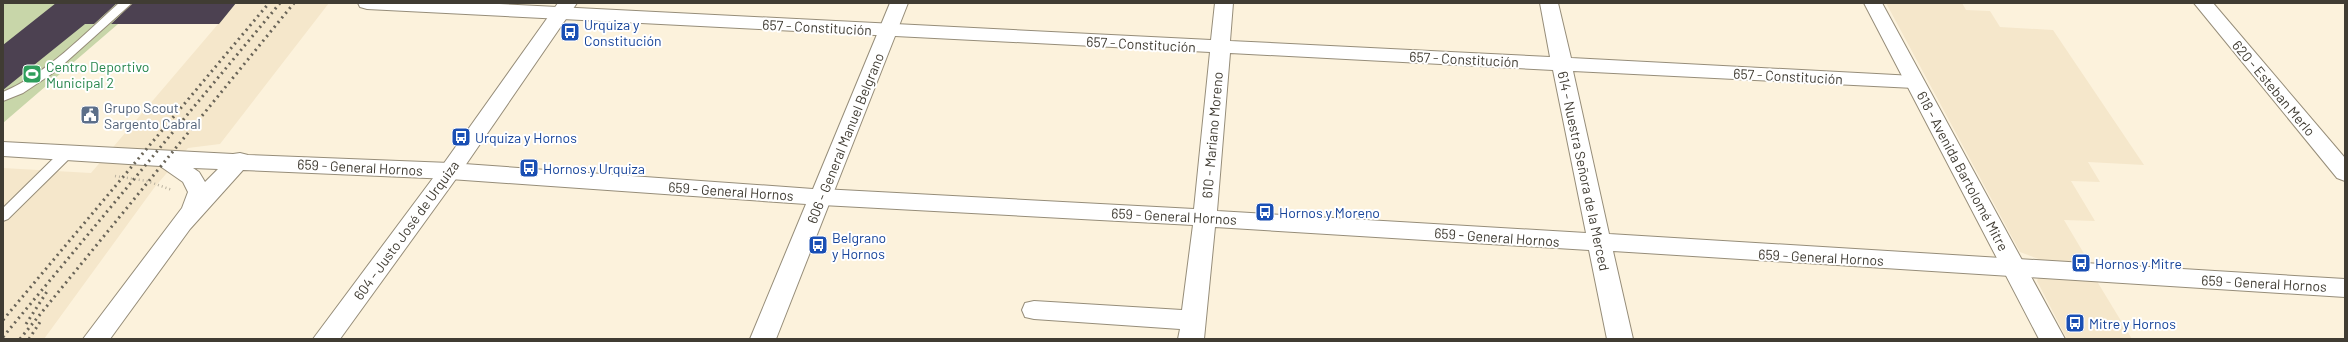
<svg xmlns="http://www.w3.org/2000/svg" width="2348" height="342" font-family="Barlow,sans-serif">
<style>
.built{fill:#f5e7cb}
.green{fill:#c8d6a9}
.building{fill:#4c4151}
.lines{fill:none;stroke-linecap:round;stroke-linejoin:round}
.service-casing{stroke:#968d79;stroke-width:2}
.minor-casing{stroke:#968d79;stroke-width:2}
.tertiary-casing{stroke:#968d79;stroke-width:2}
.secondary-casing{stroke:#968d79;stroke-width:2}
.path{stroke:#b9b19f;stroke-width:2.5;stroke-dasharray:1 3;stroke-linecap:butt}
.service{fill:#fff;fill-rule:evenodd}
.minor{fill:#fff;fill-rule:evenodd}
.tertiary{fill:#fff;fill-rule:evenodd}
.secondary{fill:#fff;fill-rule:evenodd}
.rail{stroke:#696458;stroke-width:3;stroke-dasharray:2 4;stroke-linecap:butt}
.labels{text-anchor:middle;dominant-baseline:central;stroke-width:4;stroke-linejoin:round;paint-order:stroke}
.transit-label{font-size:14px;fill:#164399;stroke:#fff;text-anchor:start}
.street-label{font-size:14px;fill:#403c33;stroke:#fff}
.leisure-label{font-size:14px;fill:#27864d;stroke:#fff;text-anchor:start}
.service-label{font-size:14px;fill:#4e5e75;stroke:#fff;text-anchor:start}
</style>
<rect width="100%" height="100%" fill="#fcf2dc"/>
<path class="built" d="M236,3H329L220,144L188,148L154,188L44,339H3V168L91,173Z
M1886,3H1962L1966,10L1990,11L2000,27L2053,30L2144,165L2088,162L2100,182L2071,181L2095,221L2064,220L2089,262L2044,261L2020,252Z
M2039,276L2095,278L2132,339H2067L2037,281Z"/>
<path class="green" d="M3,3H236L219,24H118L3,123Z"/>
<path class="building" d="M56,3H117L94,24H85L3,90V45Z
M133,3H236L219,24H111Z"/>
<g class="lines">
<g class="service-casing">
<path id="service" d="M119,3H132L56,71L23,93L3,101V92C48,73 83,35 119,3Z
M67,149L73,153L72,156L8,219L3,221V208L62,150Z"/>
</g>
<g class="minor-casing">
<path id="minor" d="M358,3H479L1211,40L1215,3H1233L1230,41L1550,57L1540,3H1558L1571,58L1914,76L1921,77L1924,82L1921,87L1914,88L1573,71L1609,234L2345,279V297L1613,251L1633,339H1607L1589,250L1215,227L1204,339H1178L1180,329L1034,319L1025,317L1022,310L1025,303L1034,301L1182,310L1193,225L822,205L814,203L811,197L814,191L822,189L1194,209L1210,52L367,9L360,7ZM1230,53L1553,70L1586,233L1217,211Z
M2194,3H2213L2345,158V181L2337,178Z"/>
</g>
<g class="tertiary-casing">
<path id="tertiary" d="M890,3H908L776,339H750L806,204L450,179L243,170L190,229L110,339H83L182,208L188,192L183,182L160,166L3,156V142L233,154L240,153L248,155L450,163L813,189ZM193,168L218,169L205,182L199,172Z"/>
</g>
<g class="secondary-casing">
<path id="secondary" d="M558,3H577L458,176L340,339H313L442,166Z
M1864,3H1882L2065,339H2039Z"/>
</g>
<path class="path" d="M115,176L147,181L172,190"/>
<use href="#service" class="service"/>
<use href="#minor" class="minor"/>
<use href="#tertiary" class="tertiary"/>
<use href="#secondary" class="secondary"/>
<path class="rail" d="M3,320L269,3
M26,324L48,290
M3,337L280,3
M20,339L294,3
M29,339L42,319"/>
</g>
<defs>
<g id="bus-square" transform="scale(1)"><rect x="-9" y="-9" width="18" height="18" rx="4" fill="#1a4fb4" stroke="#fff"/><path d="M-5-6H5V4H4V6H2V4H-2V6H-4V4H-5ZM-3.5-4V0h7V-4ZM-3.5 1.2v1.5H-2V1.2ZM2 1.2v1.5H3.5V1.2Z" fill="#fff"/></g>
<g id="stadium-square" transform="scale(1)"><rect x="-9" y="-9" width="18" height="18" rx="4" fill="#2e9e5b" stroke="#fff"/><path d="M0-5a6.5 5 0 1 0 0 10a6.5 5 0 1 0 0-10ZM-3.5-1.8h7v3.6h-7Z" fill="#fff"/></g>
<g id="civic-square" transform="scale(1)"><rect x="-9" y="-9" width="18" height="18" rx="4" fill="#5c6f8a" stroke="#fff"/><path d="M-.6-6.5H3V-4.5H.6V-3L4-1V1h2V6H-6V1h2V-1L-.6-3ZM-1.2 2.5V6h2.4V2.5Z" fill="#fff"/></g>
</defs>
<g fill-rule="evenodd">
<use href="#bus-square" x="570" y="32"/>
<use href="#stadium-square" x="32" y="74"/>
<use href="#civic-square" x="90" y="115"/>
<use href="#bus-square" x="461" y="137"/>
<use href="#bus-square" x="529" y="168"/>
<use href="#bus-square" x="1265" y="212"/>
<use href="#bus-square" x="818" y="245"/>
<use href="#bus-square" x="2081" y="263"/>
<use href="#bus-square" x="2075" y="323"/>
</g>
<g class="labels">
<g class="transit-label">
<text x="584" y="24">Urquiza y<tspan x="584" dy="16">Constitución</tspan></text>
<text x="475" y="137">Urquiza y Hornos</text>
<text x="543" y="168">Hornos y Urquiza</text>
<text x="1279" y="212">Hornos y Moreno</text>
<text x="832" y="237">Belgrano<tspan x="832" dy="16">y Hornos</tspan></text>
<text x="2095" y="263">Hornos y Mitre</text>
<text x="2089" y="323">Mitre y Hornos</text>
</g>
<g class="street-label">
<text transform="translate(817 27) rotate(3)">657 - Constitución</text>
<text transform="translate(1141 44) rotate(3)">657 - Constitución</text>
<text transform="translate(1464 59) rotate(3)">657 - Constitución</text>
<text transform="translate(1788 76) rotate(3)">657 - Constitución</text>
<text transform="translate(2274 88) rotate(50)">620 - Esteban Merlo</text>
<text transform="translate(1212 135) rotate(-85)">610 - Mariano Moreno</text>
<text transform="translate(845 138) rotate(-68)">606 - General Manuel Belgrano</text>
<text transform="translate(360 167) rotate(3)">659 - General Hornos</text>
<text transform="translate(1584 171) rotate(78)">614 - Nuestra Señora de la Merced</text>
<text transform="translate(1963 171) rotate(62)">618 - Avenida Bartolomé Mitre</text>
<text transform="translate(731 191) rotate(4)">659 - General Hornos</text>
<text transform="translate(1174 216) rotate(3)">659 - General Hornos</text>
<text transform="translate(406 230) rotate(-54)">604 - Justo José de Urquiza</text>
<text transform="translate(1497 237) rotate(4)">659 - General Hornos</text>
<text transform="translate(1821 257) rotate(3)">659 - General Hornos</text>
<text transform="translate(2264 283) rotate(3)">659 - General Hornos</text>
</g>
<g class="leisure-label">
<text x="46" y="66">Centro Deportivo<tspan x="46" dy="16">Municipal 2</tspan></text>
</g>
<g class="service-label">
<text x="104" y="107">Grupo Scout<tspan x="104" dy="16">Sargento Cabral</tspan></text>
</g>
</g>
<rect width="2348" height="342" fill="none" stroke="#403c33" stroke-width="8"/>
</svg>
